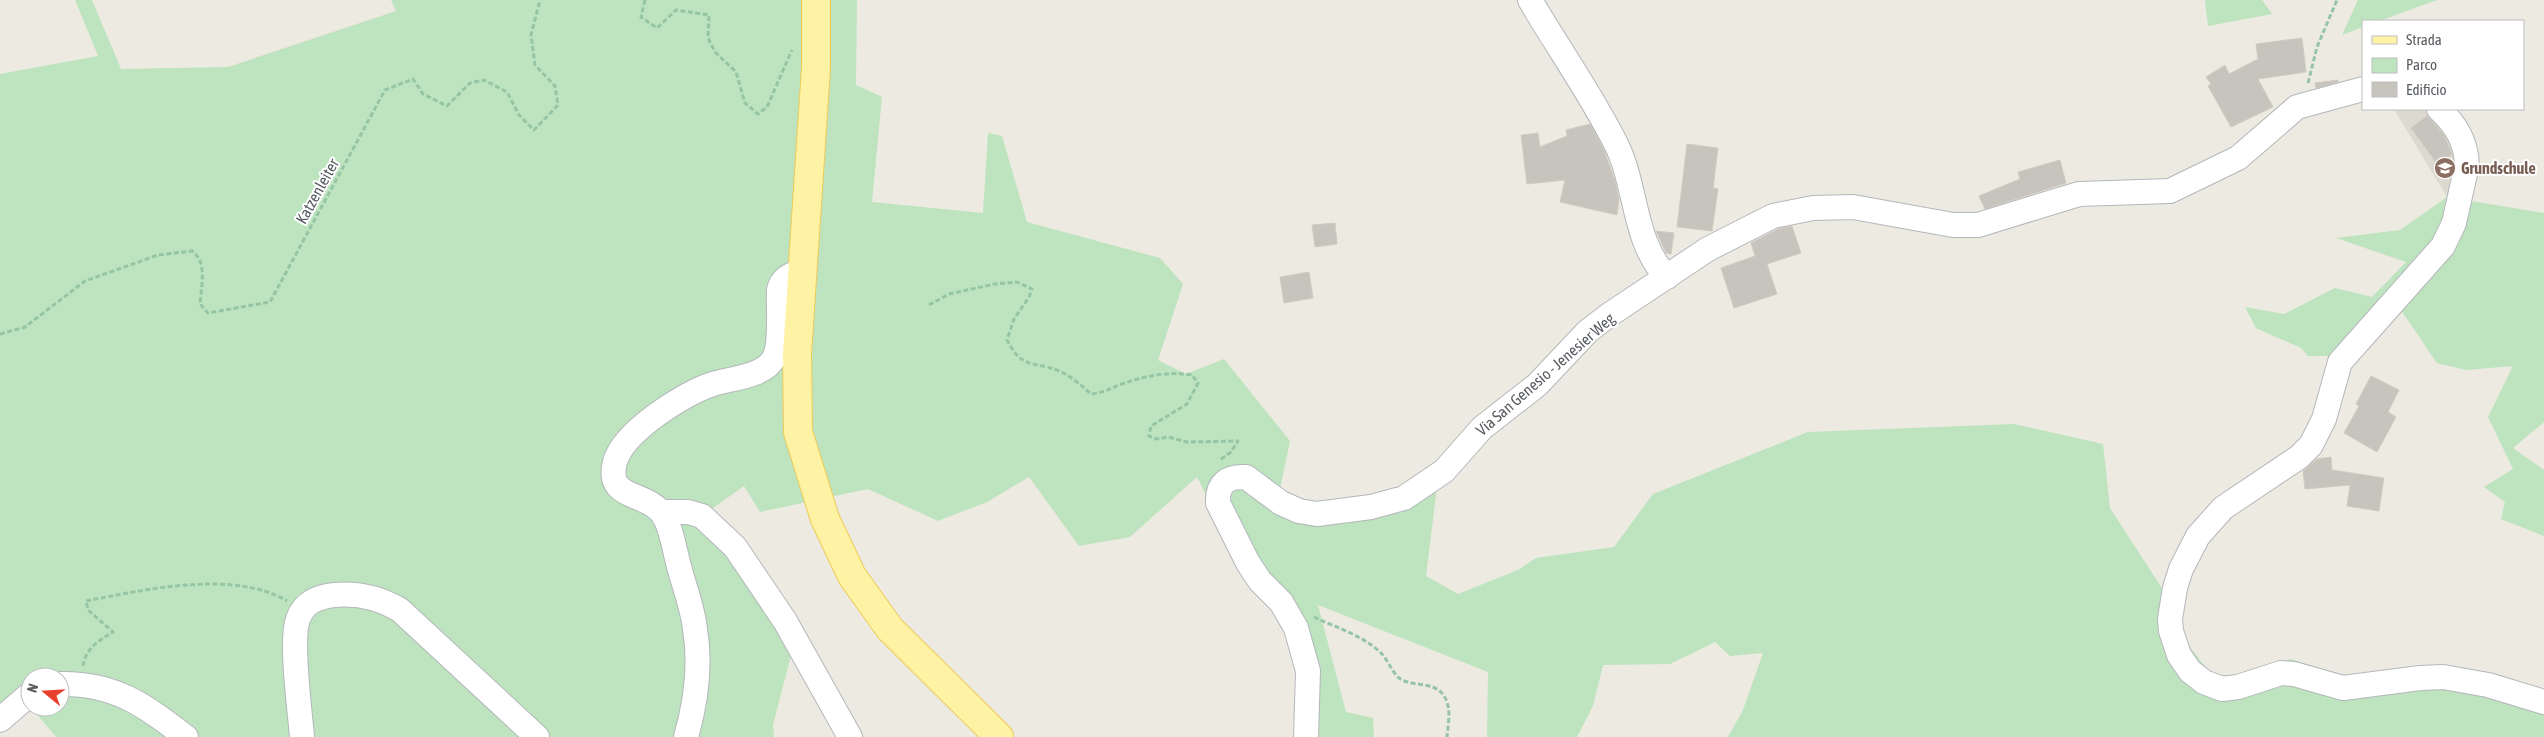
<svg xmlns="http://www.w3.org/2000/svg" width="2544" height="737" font-family="'Asap Condensed',sans-serif">
<style>
.education{fill:#dcd9cf}
.green{fill:#bde4be}
.building{fill:#c7c4be;stroke:#d1ccbf}
.lines{fill:none;stroke-linecap:round;stroke-linejoin:round}
.minor-casing{stroke:#b4b7bb;stroke-width:26}
.major-casing{stroke:#f0ca56;stroke-width:30}
.path{stroke:#96c5a5;stroke-width:3;stroke-dasharray:5 2.5;stroke-linecap:butt}
.minor{stroke:#fff;stroke-width:24}
.major{stroke:#fef3a4;stroke-width:28}
.labels{text-anchor:middle;dominant-baseline:central;stroke-width:4;stroke-linejoin:round;paint-order:stroke}
.education-label{font-size:16px;font-weight:bold;fill:#785e54;stroke:#fff;text-anchor:start}
.street-label{font-size:16px;fill:#595d62;stroke:#fff}
</style>
<rect width="100%" height="100%" fill="#eceae1"/>
<path class="education" d="M2394,109H2432L2461,147L2457,189L2447,197Z"/>
<path class="green" d="M75,0H92L121,69L228,67L396,11L391,0H857L856,85L882,97L872,202L983,213L988,133L1002,136L1027,222L1160,258L1183,284L1158,360L1186,374L1224,359L1290,441L1279,494L1328,507L1437,487L1426,576L1458,594L1518,570L1536,558L1614,547L1653,494L1808,432L2014,424L2103,444L2110,508L2167,596L2179,633L2210,673L2239,678L2290,659L2359,680L2544,699V737H1728L1743,710L1763,653L1730,656L1715,642L1670,664L1603,665L1593,706L1577,737H1487L1488,672L1318,605L1346,712L1373,718L1374,737H1300L1303,696L1286,627L1253,587L1197,477L1130,537L1079,546L1029,477L987,502L938,521L868,489L760,512L744,486L713,508L797,632L773,725L774,737H56L31,707H60V677H30V706L0,729V74L98,56Z
M2205,0H2262L2272,14L2208,26Z
M2358,0H2437L2379,21H2363V27L2342,35Z
M2447,197L2544,213V422L2513,448L2544,470V536L2501,519L2505,502L2484,487L2513,469L2488,417L2513,366L2466,370L2437,363L2396,303L2331,356H2308L2301,348L2256,328L2245,307L2284,314L2335,288L2372,297L2406,262L2336,238L2400,230Z"/>
<path class="building" d="M2302,38L2306,72L2258,79L2273,107L2231,127L2208,86L2211,84L2206,77L2225,65L2229,74L2258,59L2256,44Z
M2338,80V82L2316,88L2315,83Z
M2427,116L2444,135L2451,152L2452,154L2438,165L2411,128Z
M1590,124L1604,150L1615,181L1619,199L1617,215L1560,202L1565,180L1527,184L1521,135L1538,133L1540,147L1567,136L1566,130Z
M1687,144L1718,148L1713,188L1718,189L1712,231L1677,227Z
M2060,160L2066,183L1985,209L1979,196L2020,179L2018,172Z
M1335,223L1337,244L1315,247L1312,225Z
M1792,226L1801,253L1767,264L1777,294L1734,308L1721,268L1755,256L1751,243L1778,229Z
M1656,231L1674,233L1671,254L1666,253Z
M1309,272L1313,298L1284,303L1280,277Z
M2371,376L2399,390L2388,412L2396,417L2377,452L2344,433L2359,406L2356,404Z
M2331,457L2332,470L2384,478L2379,511L2347,506L2350,485L2305,489L2303,471L2317,459Z"/>
<g class="lines">
<g class="minor-casing">
<path id="minor" d="M1530,0C1558,48 1591,94 1616,144C1637,185 1633,243 1667,277
M2439,109C2456,125 2466,141 2467,165L2454,223L2443,246L2340,362L2324,419L2311,445L2299,457L2223,508L2198,536L2181,569L2175,588L2170,619L2171,631L2179,655L2190,671L2204,682L2222,689L2238,687L2281,673L2294,674L2343,688L2420,678L2443,677L2488,685L2544,702
M662,512H688L702,516L735,547L785,621L850,737
M60,684C115,683 144,705 186,737
M0,720L30,694
M302,737C300,711 290,640 298,619C304,602 318,597 334,595C357,593 380,598 400,610L537,737
M686,737C696,702 701,665 695,629C693,609 685,589 680,570C675,553 673,535 666,520C652,489 604,503 615,462C623,432 684,393 713,384C731,378 764,377 774,358C782,344 778,307 779,290C782,277 791,275 803,270
M1306,737L1308,671L1296,628L1281,602L1260,581L1248,563L1218,503C1217,483 1228,476 1246,477L1281,503L1299,511L1317,514L1371,507L1404,498L1444,471L1482,428L1537,385L1588,331L1609,315L1708,249L1773,216L1813,208L1853,207L1953,225H1978L2079,194L2170,191L2238,158L2297,107L2363,89"/>
</g>
<g class="major-casing">
<path id="major" d="M816,0V68L797,354L798,432L825,519L852,576L890,629L999,737"/>
</g>
<path class="path" d="M645,0L641,17L657,28L676,10L709,15L708,38L715,52L736,72L745,103L758,114L767,107L792,50
M2308,83L2317,47L2337,0
M929,305L949,294L995,284L1017,282L1032,289L1029,297L1014,319L1007,340C1023,371 1033,360 1059,371C1071,376 1081,385 1091,394C1103,393 1111,388 1122,384C1144,376 1169,371 1192,375L1198,383L1187,404L1151,426L1149,436L1157,439L1168,437L1187,442L1238,441L1231,452L1220,460
M0,334L25,327L85,281L158,255L192,251C208,263 201,286 200,304L208,313L270,302L385,90L413,79L423,94L447,106L470,83L484,80L507,92L519,115L534,130L558,105L555,86L535,65L531,35L540,0
M1314,617C1335,627 1364,636 1381,653C1388,660 1392,672 1399,678C1413,688 1434,680 1444,696C1452,708 1448,724 1447,737
M83,666C86,648 98,641 113,632L88,610L86,601C143,590 234,569 287,601"/>
<use href="#minor" class="minor"/>
<use href="#major" class="major"/>
</g>
<defs>
<g id="school-disc" transform="scale(1.125)"><circle r="9.5" fill="#8d6e63" stroke="#fff"/><path d="M0-5L7-2L0 1L-7-2ZM-4 1L0 2.5L4 1V4Q0 6-4 4Z" fill="#fff"/></g>
</defs>
<g fill-rule="evenodd">
<use href="#school-disc" x="2445" y="168"/>
</g>
<g class="labels">
<g class="education-label">
<text x="2461" y="168">Grundschule</text>
</g>
<g class="street-label">
<text transform="translate(317 191) rotate(-61)">Katzenleiter</text>
<text transform="translate(1545 374) rotate(-41)">Via San Genesio - Jenesier Weg</text>
</g>
</g>
<rect x="2362" y="20" width="162" height="90" fill="#ffffff" stroke="#bdbec0"/>
<rect x="2372" y="36" width="25" height="8" fill="#fef3a4" stroke="#bdbec0"/>
<text x="2406" y="45" font-size="15" fill="#595d62">Strada</text>
<rect x="2372" y="58" width="25" height="15" fill="#bde4be" stroke="#bdbec0"/>
<text x="2406" y="70" font-size="15" fill="#595d62">Parco</text>
<rect x="2372" y="82" width="25" height="15" fill="#c7c4be" stroke="#bdbec0"/>
<text x="2406" y="95" font-size="15" fill="#595d62">Edificio</text>
<g transform="translate(45 692) rotate(288)"><circle r="24" fill="#ffffff" stroke="#bdbec0"/>
<path d="M0-4L9 19L0 12L-9 19Z" fill="#e8402b"/>
<text y="-8" font-size="14" font-weight="bold" text-anchor="middle" fill="#595d62">N</text>
</g>
</svg>
